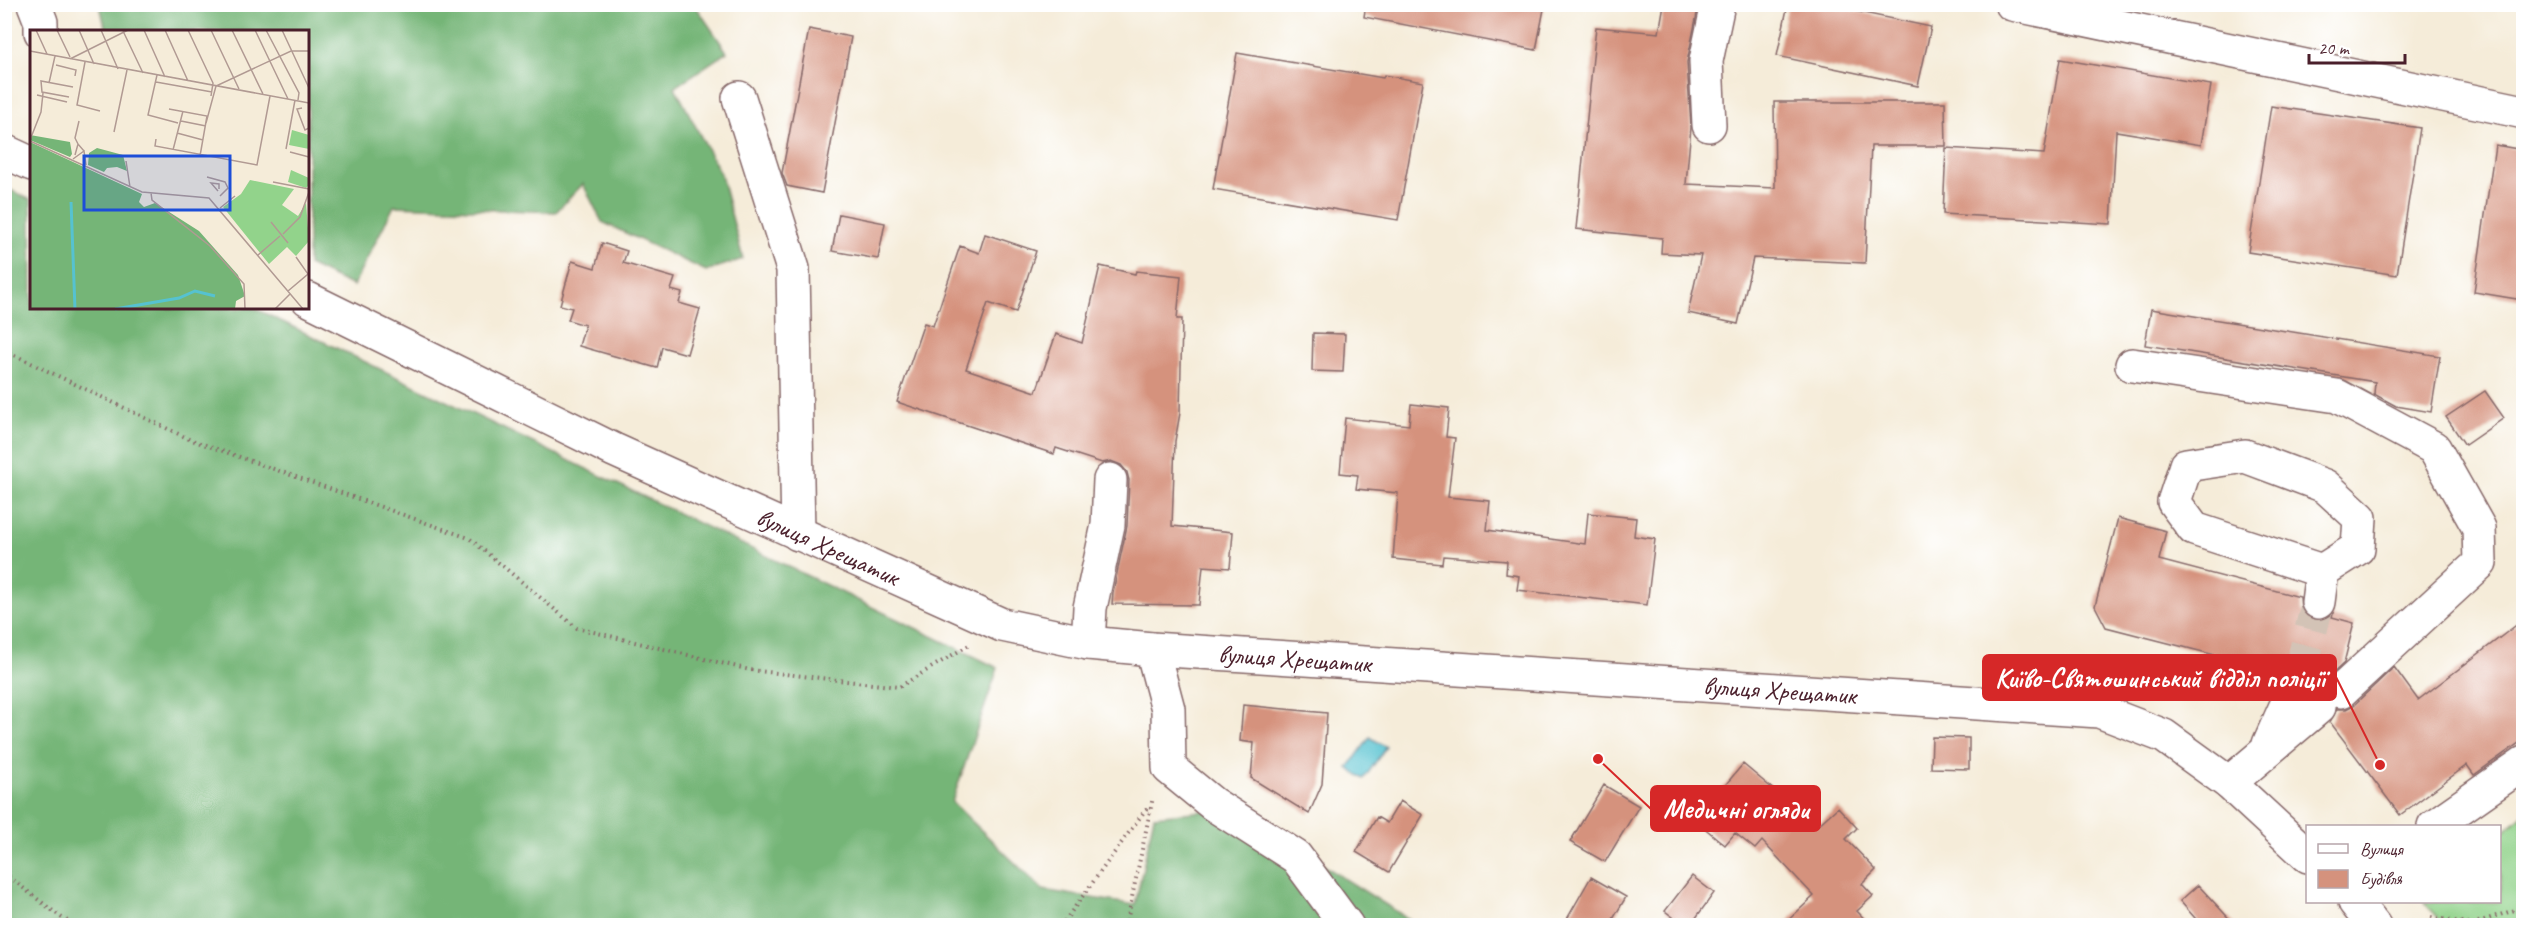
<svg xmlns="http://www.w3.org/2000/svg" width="2528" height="930" font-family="Caveat,sans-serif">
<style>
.green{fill:#92d38b;stroke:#6e795b;stroke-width:1.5}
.forest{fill:#75b577;stroke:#606a51;stroke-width:1.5}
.water{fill:#56c2d0;stroke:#50707e;stroke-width:1.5}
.building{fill:#d5927d}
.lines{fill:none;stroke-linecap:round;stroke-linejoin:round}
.minor-tunnel{stroke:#d3c3b6;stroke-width:33;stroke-dasharray:33 16;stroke-linecap:butt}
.minor-casing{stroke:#866768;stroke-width:36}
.path{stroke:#866768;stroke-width:4;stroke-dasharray:1.5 4.5;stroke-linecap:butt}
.minor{stroke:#fff;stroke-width:33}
.labels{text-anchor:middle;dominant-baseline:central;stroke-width:4.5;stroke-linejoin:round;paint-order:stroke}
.street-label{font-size:26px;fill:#4a1f2b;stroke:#fff}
.inset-river{fill:none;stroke:#56c2d0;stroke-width:3}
.inset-road{fill:none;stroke:#b19a93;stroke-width:1.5}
.view{fill:#1d4ed8;fill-opacity:0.15;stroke:#1d4ed8;stroke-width:3}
.inset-edge{fill:none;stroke:#4a1f2b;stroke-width:3}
.leader{fill:none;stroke:#d62828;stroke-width:2}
.callout-dot{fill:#d62828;stroke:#fff;stroke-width:2}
.callout{fill:#d62828;stroke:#d62828;stroke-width:2}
.callout-label{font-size:27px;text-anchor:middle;font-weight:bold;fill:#fff}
</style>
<rect width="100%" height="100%" fill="#fff"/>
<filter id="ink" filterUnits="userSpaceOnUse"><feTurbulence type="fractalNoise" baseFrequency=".0167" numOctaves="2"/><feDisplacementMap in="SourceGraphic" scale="12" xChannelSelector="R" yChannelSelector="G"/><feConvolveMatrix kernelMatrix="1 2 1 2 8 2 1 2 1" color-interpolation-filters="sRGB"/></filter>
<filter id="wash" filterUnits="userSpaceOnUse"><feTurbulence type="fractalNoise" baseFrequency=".008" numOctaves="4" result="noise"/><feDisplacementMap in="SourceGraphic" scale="24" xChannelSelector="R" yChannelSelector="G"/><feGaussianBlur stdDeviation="1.35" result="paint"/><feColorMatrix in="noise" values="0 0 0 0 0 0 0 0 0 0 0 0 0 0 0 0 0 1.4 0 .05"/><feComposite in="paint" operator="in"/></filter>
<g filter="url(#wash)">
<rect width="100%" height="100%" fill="#f5ecd9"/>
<path class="green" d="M2523,815V925H2443L2424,902H2500V835Z"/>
<path class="forest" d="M100,5H695L727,52L675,87L721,175L743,259L706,271L602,222L583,184L556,212L394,206L353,286L308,265V32L106,31Z
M4,187L31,200L32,308H254L998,668L952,802L1043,890L1135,905L1154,816L1233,808L1418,925H5Z"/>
<path class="water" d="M1370,737L1386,747L1364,779L1348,768Z"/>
<g id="blocks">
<path class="building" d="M1366,4H1545L1536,50L1364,17Z
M1664,4H1699L1687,62L1691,127L1686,184L1775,188L1774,102H1945L1946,146H1871L1865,263L1753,258L1738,324L1688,313L1701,255L1661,253L1662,238L1576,229L1596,27L1659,33Z
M1788,4H1821L1931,27L1918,86L1777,56Z
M809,29L851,37L822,193L787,186L782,173Z
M1237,53L1383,78L1384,75L1423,82L1398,220L1213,189Z
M2060,59L2211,85L2201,145L2116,131L2111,224L1943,214L1946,148L2044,154Z
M2271,106L2420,128L2397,275L2248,252Z
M2495,145L2523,150V300L2474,292Z
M839,214L885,223L878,259L832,251Z
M985,234L1036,251L1016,312L988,303L966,369L1036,392L1056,334L1082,343L1100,266L1135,274L1136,271L1181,276L1177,319H1182L1180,413L1175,441L1172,526L1233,532L1230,568L1203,566L1199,605L1112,604L1113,592L1127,526L1129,480L1127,472L1121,465L1111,461L1102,463L1056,448L1054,454L897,402L924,323L933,326L960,246L979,253Z
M602,243L627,251L623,263L675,278L671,290L682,293L679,303L700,309L687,354L662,347L657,368L579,346L585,325L568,320L572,308L560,305L572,261L595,268Z
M2151,309L2440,356L2431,412L2396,406L2374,394L2375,382L2145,345Z
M1313,333L1345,334L1343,372L1312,371Z
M2485,391L2504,418L2465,445L2446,417Z
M1411,404L1449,408L1446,437L1455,438L1448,497L1490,501L1487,530L1585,544L1588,513L1636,518L1634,536L1655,539L1647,605L1517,590L1519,576L1506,574L1507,561L1443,556L1442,564L1393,559L1398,493L1356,489L1358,475L1340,473L1345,418L1409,425Z
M2118,518L2166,531L2159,560L2300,597L2301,610L2306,616L2315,620L2325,619L2333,613L2332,617L2354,623L2344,663L2328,678L2323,689H2314L2318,675L2314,666L2306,660L2298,658L2289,662L2281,672L2106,627L2095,606Z
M2523,620V740L2474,775L2467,765L2400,815L2330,722L2337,709H2346L2354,705L2394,667L2418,700Z
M1243,705L1327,713L1322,784L1309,814L1251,778L1254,743L1240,741Z
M1932,737L1969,738V769L1931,768Z
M1743,764L1817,826L1838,807L1857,828L1846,839L1876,870L1862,884L1873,896L1857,911L1871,926H1782L1814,896L1762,841L1755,849L1735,833L1725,845L1702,826L1713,814L1706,808Z
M1604,785L1639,806L1605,862L1570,842Z
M1400,801L1423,815L1389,872L1356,852L1377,817L1387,823Z
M1692,876L1714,893L1690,926H1685L1665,911Z
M1591,877L1626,897L1609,926H1563Z
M2198,885L2236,926H2202L2180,901Z"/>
</g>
</g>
<g filter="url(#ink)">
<use href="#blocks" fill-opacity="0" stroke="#866768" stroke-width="1.5"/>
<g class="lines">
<path class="minor-tunnel" d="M2299,677L2318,602"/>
<g class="minor-casing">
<g id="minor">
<path d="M34,4L41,22V32"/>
<path d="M2012,4L2524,112"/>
<path d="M739,98L793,269L798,534"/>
<path d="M1709,125L1706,61L1718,4"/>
<path d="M4,151L32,164"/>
<path id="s1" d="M308,299L614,450L1002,625L1088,643L1152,649L2099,711L2164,736L2229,783L2308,856"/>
<path d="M2132,365L2337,396L2434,448L2479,528L2480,563L2341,691"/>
<path d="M2318,602L2322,571L2194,529L2174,502L2186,465L2245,456L2325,486L2360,518L2358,548L2322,571"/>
<path d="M1088,643L1090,608L1108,525L1110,480"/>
<path d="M1152,649L1168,709L1169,768L1213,804L1296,857L1347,926"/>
<path d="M2269,744L2299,677"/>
<path d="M2229,783L2319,707"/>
<path d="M2434,826L2524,763"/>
<path d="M2355,902L2374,926"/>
</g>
</g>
<path class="path" d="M4,350L189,439L469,538L577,628L750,670L899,687L969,645
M4,873L62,918L77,926
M2431,917L2486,926
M2478,922L2524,907
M1061,926L1149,805
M1126,926L1153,797"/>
<use href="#minor" class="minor"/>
</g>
</g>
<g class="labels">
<g class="street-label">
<text stroke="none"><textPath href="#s1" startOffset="576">вулиця Хрещатик</textPath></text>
<text stroke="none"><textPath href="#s1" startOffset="1062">вулиця Хрещатик</textPath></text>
<text stroke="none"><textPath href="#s1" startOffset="1548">вулиця Хрещатик</textPath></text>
</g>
</g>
<g transform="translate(30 30)">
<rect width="279" height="279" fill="#f5ecd9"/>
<path d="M262,100L279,105V119L259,115ZM261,140L279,148V155L276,158L258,152ZM220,150L264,159L252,175L268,186L276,173L279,211L266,226L257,217L239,234L193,177L211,164Z" fill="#92d38b"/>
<path d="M0,105L40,112L42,124L40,127L0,110ZM0,112L112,164L109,172L114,177L125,173L169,201L208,245L215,266L206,271L205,279H0ZM67,118L93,125L97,141L87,137L77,138L74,142L58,135L59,123Z" fill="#75b577"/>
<path class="inset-river" d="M41,172L45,279M85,279L149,268L165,261L185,266"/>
<path class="inset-road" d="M6,0L17,24M27,0L40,27M49,0L64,34M71,0L88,39M114,0L135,47M135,0L158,51M158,0L183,53L181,66M181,0L209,59M202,0L233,64M225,0L258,69M236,0L269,63L268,70M252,0L279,58M93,1L113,43M0,21L279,73M40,29L98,0M55,32L47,75L70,81M26,35L46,40L45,46M127,45L118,85L148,93M126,52L182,62M19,53L25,26M7,65L37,72M39,67L12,62L11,51L43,57M272,78L267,79L275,100L279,98M139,79L177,86L170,126M151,91L176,96M176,93L186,56L261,21H279M84,102L97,40M147,103L173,110M126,109L125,116L227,135L240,66M0,110L11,82L13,63M0,111L112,162L179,168L273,279M48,114L45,108L49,91M256,119L265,70M143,120L153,81M260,122L279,127M45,125L48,114L54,121M43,129L54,121L56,135M96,131L100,157M177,147L195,152L198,158L190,166M243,152L279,159M188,161L181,153L189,154V159M121,163L122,170L180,216L214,254L215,279M190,178L205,166M241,192L258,213M253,204L270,187L279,162M228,225L250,206M258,261L278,244L266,227M245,279L260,264"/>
<path class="view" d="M54,126H200V180H54Z"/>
<rect width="279" height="279" class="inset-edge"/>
</g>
<path class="leader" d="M2380 765L2336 677M1598 759L1651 809"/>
<g class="callout-dot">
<circle cx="2380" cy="765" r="6"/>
<circle cx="1598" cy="759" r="6"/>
</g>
<g class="callout">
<rect x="1983" y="655" width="353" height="45" rx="6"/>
<rect x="1651" y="786" width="169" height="45" rx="6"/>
</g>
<g class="callout-label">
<text x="2160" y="687">Київо-Святошинський відділ поліції</text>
<text x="1736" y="818">Медичні огляди</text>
</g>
<rect width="2528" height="930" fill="none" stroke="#fff" stroke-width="24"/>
<rect x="2306" y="825" width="195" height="78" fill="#ffffff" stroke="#b7a5aa" stroke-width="1.5"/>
<rect x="2318" y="844" width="30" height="9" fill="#ffffff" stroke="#b7a5aa" stroke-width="1.5"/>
<text x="2360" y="855" font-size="18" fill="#4a1f2b">Вулиця</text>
<rect x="2318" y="870" width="30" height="18" fill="#d5927d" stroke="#b7a5aa" stroke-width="1.5"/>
<text x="2360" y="885" font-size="18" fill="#4a1f2b">Будівля</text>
<path d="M2309 54v9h96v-9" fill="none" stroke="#4a1f2b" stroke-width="3"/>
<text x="2318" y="54" font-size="18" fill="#4a1f2b" stroke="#ffffff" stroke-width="4.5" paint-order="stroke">20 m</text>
</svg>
